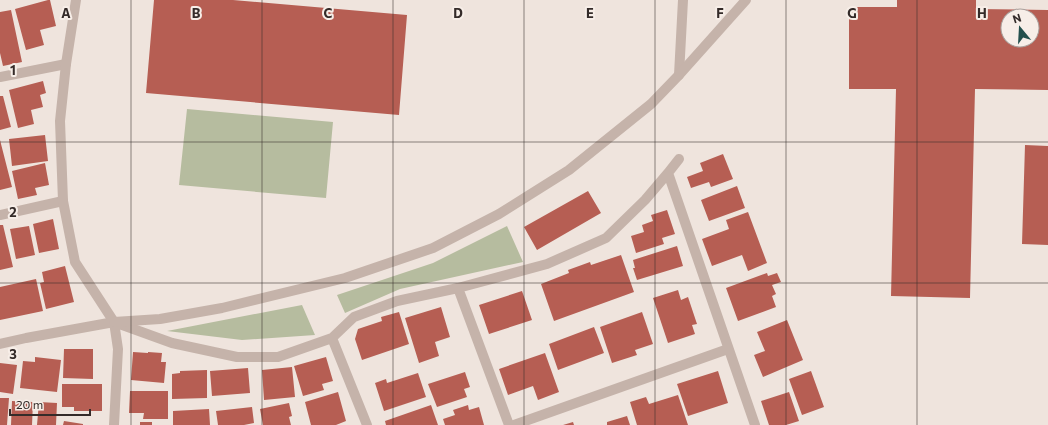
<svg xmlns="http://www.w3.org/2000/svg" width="1048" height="425" font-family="Commissioner,sans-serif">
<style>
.green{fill:#b6bc9f}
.building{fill:#b65e53;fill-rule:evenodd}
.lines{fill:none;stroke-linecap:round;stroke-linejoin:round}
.service{stroke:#c5b3aa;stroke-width:10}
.minor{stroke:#c5b3aa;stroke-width:10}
.tertiary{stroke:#c5b3aa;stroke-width:10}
.grid{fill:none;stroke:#342b29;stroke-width:1;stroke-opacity:0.55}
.grid-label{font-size:13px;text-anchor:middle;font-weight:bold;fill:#342b29;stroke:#f7eee8;stroke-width:4;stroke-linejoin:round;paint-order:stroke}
</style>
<rect width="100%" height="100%" fill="#efe4dd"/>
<path class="green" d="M187,109L333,122L326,198L179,185Z
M507,226L523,262L400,289L345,313L337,295L433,263Z
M302,305L315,335L242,340L167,331Z"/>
<path class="building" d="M48,0H50L56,26L40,30L44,45L26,50L15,9Z
M154,0H233L407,15L399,115L146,93Z
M897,0H976V9L1048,10V90L975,89L970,298L891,296L896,89H849V7H897ZM1008,16H1032V40H1008Z
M11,10L22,62L3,66L0,53V12Z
M43,81L46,93L40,95L43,107L31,110L34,124L18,128L9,90Z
M0,96H3L11,127L0,130Z
M45,135L48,161L12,166L9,139Z
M0,140L12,187L0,190Z
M1025,145L1048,146V245L1022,244Z
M723,154L733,179L711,187L709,182L691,188L687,177L703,171L700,163Z
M45,163L49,185L35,188L37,195L18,199L12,171Z
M737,186L745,208L709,221L701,200Z
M588,191L601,213L537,250L524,227Z
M667,210L675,234L662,238L664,244L636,253L631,236L644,232L642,225L653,221L651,215Z
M748,212L767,263L748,271L742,255L712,266L702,239L729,229L726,220Z
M53,219L59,249L39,253L33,224Z
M0,225H3L13,267L0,270Z
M29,226L35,255L16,259L10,229Z
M677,246L683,266L637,280L633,268H635L633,260Z
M621,255L634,292L554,321L541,284L569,273L568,270L590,262L591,265Z
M65,266L74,302L46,309L40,283L44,282L42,272Z
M767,273L768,276L777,273L781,282L772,285L776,294L772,296L776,307L738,321L726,288Z
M36,279L43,311L0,320V287Z
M678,290L681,300L688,297L697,324L692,325L695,334L668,343L653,298Z
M522,291L532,320L489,334L479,305Z
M441,307L450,337L435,342L439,356L419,363L405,318Z
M399,312L409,344L362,360L355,339L358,329L382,321L381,317Z
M642,312L653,344L635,350L637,355L612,363L600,327Z
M787,320L803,360L763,377L754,355L765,351L757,332Z
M594,327L604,353L558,370L549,344Z
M64,349H93V379L63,378Z
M133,352L148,353V352L162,353L161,362H166L164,383L131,380Z
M545,353L559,392L538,400L533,386L508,395L499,369Z
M35,357L61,360L57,392L20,388L23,361L35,362Z
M326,357L333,381L322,384L324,390L303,396L294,366Z
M0,363L17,365L13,394L0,392Z
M292,367L295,397L264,400L262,370Z
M248,368L250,393L212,396L210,371Z
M207,370V398L172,399V374L180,373V371Z
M718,371L728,403L688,416L677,384Z
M811,371L824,407L802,415L789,379Z
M465,372L470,387L464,389L467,397L437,407L428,384Z
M418,373L426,397L384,411L375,383L386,379L387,383Z
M62,384H102V411H74V407H62Z
M130,391H168V419H143L144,413H129Z
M338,392L346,421L336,425H311L305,402Z
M789,392L799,421L786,425H769L761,401Z
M678,395L688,425H637L630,402L646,397L649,404Z
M0,398H9L7,425H0Z
M12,401L33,402L32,425H11Z
M39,402L57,403L56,425H37Z
M289,403L292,416L289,417L291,425H263L260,409Z
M431,405L438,425H386L385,421Z
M468,405L469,410L479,407L484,425H445L443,419L455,415L453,410Z
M252,407L254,423L244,425H218L216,411Z
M209,409L210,425H173V411Z
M627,416L630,425H607V422Z
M64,421L83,424V425H63Z
M140,422H152V425H140Z
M573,422L574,425H563Z"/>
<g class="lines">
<path class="service" d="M0,77L66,64
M0,215L63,201"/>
<path class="minor" d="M76,0L66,64L60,121L63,201L75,262L114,322L118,349L114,425
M679,75L683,0
M668,173L755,425
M458,288L509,425
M332,338L367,425
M0,344L26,338L114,322L172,343L237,357H278L332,338L354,317L397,301L458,288L547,264L606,238L645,200L668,173L679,159
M514,425L728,349"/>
<path class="tertiary" d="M114,322L160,319L222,308L345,278L433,248L499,214L569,170L651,104L679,75L746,0"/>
</g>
<path class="grid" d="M131,0V425M262,0V425M393,0V425M524,0V425M655,0V425M786,0V425M917,0V425M0,142H1048M0,283H1048"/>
<g class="grid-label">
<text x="66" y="18">A</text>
<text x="196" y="18">B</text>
<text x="328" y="18">C</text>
<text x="458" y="18">D</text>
<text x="590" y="18">E</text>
<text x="720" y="18">F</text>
<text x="852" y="18">G</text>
<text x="982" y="18">H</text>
<text x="13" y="75">1</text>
<text x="13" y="217">2</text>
<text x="13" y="359">3</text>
</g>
<g transform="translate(1020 28) rotate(342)"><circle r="19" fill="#f7eee8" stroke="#a9a09c"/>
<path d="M0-3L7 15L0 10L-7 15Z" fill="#24504d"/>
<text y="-6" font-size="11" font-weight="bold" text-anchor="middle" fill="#342b29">N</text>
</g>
<path d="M10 409v6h80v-6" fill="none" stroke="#342b29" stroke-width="2"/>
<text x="16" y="409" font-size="12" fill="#342b29" stroke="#f7eee8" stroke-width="3" paint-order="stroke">20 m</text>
</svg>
